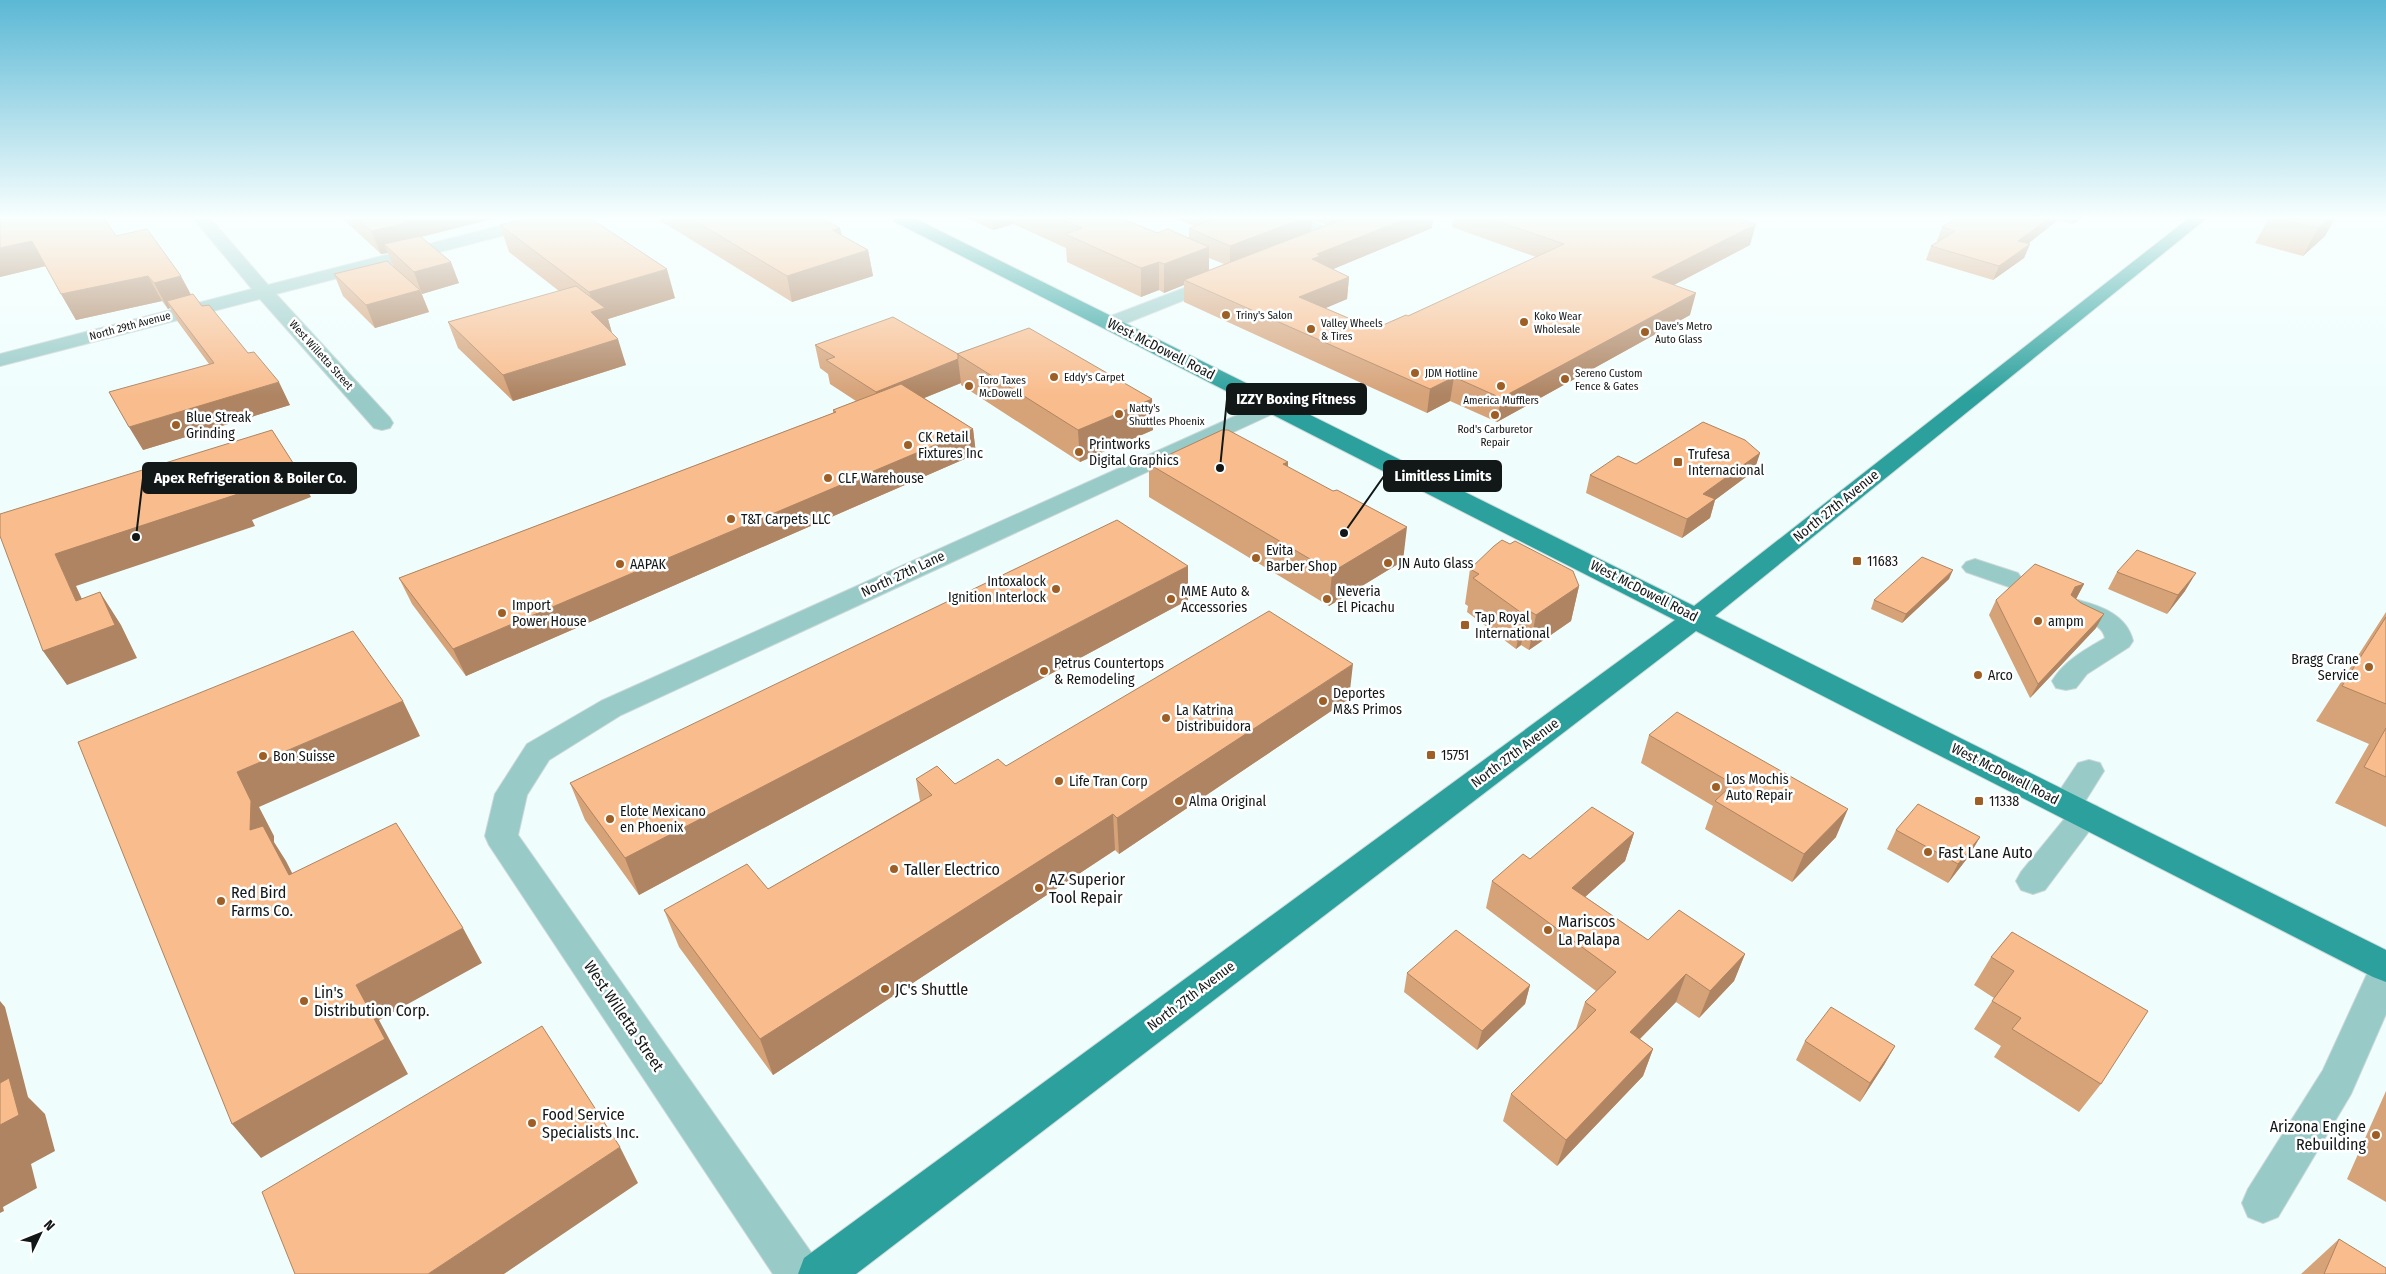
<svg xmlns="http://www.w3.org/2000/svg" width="2386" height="1274" font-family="'Fira Sans Condensed',sans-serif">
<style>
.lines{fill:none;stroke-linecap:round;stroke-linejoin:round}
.minor-casing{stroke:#ccd9d8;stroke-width:2}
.major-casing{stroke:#ccd9d8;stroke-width:2}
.minor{fill:#98cac7;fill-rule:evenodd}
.major{fill:#2ba09c;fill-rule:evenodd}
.wall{fill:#d6a278;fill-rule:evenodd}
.shaded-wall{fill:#ae8462}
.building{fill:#f9bc8c;stroke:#ae8462}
.poi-dot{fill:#9d5f25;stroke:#fff;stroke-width:2}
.labels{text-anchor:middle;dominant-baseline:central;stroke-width:5;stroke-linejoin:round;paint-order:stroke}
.far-poi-label{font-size:11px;fill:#121717;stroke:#fff;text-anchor:start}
.far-street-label{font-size:11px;fill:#121717;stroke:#fff}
.street-label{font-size:14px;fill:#121717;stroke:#fff}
.poi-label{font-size:14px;fill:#121717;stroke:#fff;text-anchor:start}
.near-poi-label{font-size:16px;fill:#121717;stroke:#fff;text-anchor:start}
.near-street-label{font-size:16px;fill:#121717;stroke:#fff}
.leader{fill:none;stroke:#121717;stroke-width:2}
.callout-dot{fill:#121717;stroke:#fff;stroke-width:2}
.callout{fill:#121717;stroke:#121717;stroke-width:2}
.callout-label{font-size:15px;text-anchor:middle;font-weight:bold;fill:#fff}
</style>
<rect width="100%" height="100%" fill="#effefd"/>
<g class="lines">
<g class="minor-casing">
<path id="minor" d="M193,218H210L268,285L531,218H558L556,222L276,294L390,418L393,423L390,428L382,430L374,428L260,299L0,366V354L252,289Z
M1277,218H1300L1337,231L1340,235L1337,239H1325L1279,222Z
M1218,275L1224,276L1227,280L1224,284L1117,327L1110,329L1103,327L1100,323L1103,319Z
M1273,399L1281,400L1284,405L1281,410L621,715L549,760L527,795L518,835L815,1258L821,1274H773L489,845L485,836L495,794L527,744L601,701Z
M1975,559L2018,573L2022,579L2018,585L2009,587L1966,572L1962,567L1966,562Z
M2078,600C2101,606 2127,615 2133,641L2129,647L2087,674L2076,688L2066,690L2056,688L2052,681C2065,660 2085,650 2105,638C2101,619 2074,622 2065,608L2069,602Z
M2089,760L2100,763L2104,771L2084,803L2097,806L2102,814L2045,890L2033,894L2021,890L2016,881L2021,872L2066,817L2055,813L2050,805L2078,763Z
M2386,957V1014L2351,1094L2278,1217L2263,1223L2248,1217L2242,1203L2248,1189L2323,1070L2373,961Z"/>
</g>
<g class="major-casing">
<path id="major" d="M893,218H914L1694,606L2189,218H2207L1715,616L2386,950V982L2373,977L1696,631L856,1274H798L804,1258L1675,620L895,222Z"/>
</g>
<use href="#minor" class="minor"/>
<use href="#major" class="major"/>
</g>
<path class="wall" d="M0,218L116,236L191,295L202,306L290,405L143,450L209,364L178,322L170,308L168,309L162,301L76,320L45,266L0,277Z
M342,218H496L421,237L459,283L422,294L421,292L429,312L375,328L343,296L334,274L393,266L388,253L381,254Z
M656,218H822L840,228L842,235L868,250L873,276L792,302Z
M967,218H1121L1157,233L1189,238V228L1195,226L1174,218H1433L1432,228L1333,269L1349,277L1347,299L1325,308L1374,329L1408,316L1536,257L1452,227L1453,218H1736L1750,245L1674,285L1690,315L1497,422L1450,401L1427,413L1184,302V285L1164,293L1159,290L1141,297L1067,262L1066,248L1013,224L993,230ZM1312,220L1326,225L1311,231ZM1209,258L1224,264L1209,270Z
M1957,218H2083L2072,224L2058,220L2028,244H2030L2024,258L1993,280L1926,260L1931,246L1938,241H1937L1942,227Z
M2269,218H2335L2325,236L2303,256L2255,243Z
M500,225L675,298L608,319L612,333L626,365L513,401L458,348L448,322L559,291L509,252Z
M815,345L958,354L1152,399L1153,430L1080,462L961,385V383L924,398L973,429L976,454L466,676L412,604L399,578L833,413V410L856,401L830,384L828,374L820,368Z
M1760,453L1754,471L1715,500L1710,518L1682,538L1586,493L1590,475L1636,464Z
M1288,462V467L1403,561L1329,606L1149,497V464Z
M1470,569L1579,586L1571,621L1529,650L1521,645L1516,649L1467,612L1468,606L1465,604Z
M2117,572L2185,591L2167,614L2108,589Z
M1949,579L1902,623L1871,609L1874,600Z
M2084,584L2076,599L2096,628L2030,698L1989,615L1996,600Z
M1188,600L639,895L585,820L570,783Z
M2386,612V827L2335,803L2369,744L2316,721Z
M1349,699L1119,854L1115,850L773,1075L679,947L664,910L768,889L920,801L916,779L955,784L1006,766Z
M1649,735L1836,837L1792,882L1705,829L1713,806L1641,763Z
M1896,830L1980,837L1969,856L1948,883L1887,849Z
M1634,833L1625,861L1585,897L1648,940L1745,954L1734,981L1699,1018L1676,1002L1640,1039L1653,1049L1643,1076L1557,1166L1503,1121L1511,1094L1576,1029L1585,1002L1596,991L1486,908L1492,881L1530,859Z
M2012,932L2101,1084L2079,1112L1994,1057L2001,1046L1974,1029L1994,998L1974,985L1991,957Z
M1407,973L1530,985L1525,1004L1477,1050L1404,992Z
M1805,1041L1895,1046L1884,1065L1860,1102L1796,1060Z
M2386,1091V1202L2347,1179Z
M2339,1239L2386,1274H2301Z"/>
<path class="shaded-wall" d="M399,218H496L412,239L384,244L388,253L381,254L371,231Z
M992,218H1013V224L993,230Z
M1303,218H1312L1311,235L1230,267V246Z
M1332,218H1355L1331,227Z
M1408,218H1433L1432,228L1319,275L1312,259L1317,254Z
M2049,218H2059L2058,220L2013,255L2018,241Z
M2075,218H2083L2072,224Z
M2330,218H2335L2325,236L2303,256L2318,228Z
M1756,224L1750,245L1647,299L1652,277Z
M840,228L845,253L832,230Z
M32,241L46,266L0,277V248Z
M2030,244L2024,258L1993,280L1999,266Z
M1209,247V275L1184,280V285L1164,293V264Z
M868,250L873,276L792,302L787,276Z
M451,262L459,283L422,294L414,272Z
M1159,262V290L1141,297V268Z
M667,269L675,298L608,319L612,333L591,312L595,311L589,292Z
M148,276L162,301L76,320L61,294Z
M181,276L195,302L167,301L170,308L168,309L154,283Z
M1349,277L1347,299L1298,320L1299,297Z
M420,290L429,312L375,328L366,305Z
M1696,293L1690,315L1497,422L1501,398Z
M618,339L626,365L513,401L503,375Z
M958,359L961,383L880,416L876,392Z
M1454,377L1450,401L1427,413L1430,389Z
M279,382L290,405L143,450L129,427Z
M1152,399L1153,430L1080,462L1078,430Z
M973,429L976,454L466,676L453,649Z
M1760,453L1754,471L1715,500L1710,518L1682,538L1687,519L1703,494Z
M1288,462L1286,495L1283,464Z
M295,466L311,497L252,520L255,526L76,586L97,632L100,592L121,625L137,658L67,685L43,651L76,601L55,554Z
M1407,527L1403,561L1329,606L1332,572Z
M1188,566V600L639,895L625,858Z
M1953,570L1949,579L1902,623L1906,614Z
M2196,573L2185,591L2167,614L2178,595Z
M2084,584L2076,599L2067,601L2075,587Z
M1579,586L1571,621L1529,650L1536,615Z
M1528,610L1521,645L1516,649L1523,614Z
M2104,614L2096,628L2030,698L2038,684Z
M1353,664L1349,699L1119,854L1117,818Z
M403,701L420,736L259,807L274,836V842L286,861L311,910L250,830L237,772Z
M1848,809L1836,837L1792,882L1804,854Z
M1113,814L1115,850L773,1075L760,1039Z
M1634,833L1625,861L1565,915L1572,888Z
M1980,837L1969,856L1948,883L1958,864Z
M463,928L482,963L379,1020L408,1074L261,1158L232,1124L356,985Z
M1745,954L1734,981L1699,1018L1710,991Z
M1686,974L1676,1002L1620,1059L1630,1032Z
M1530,985L1525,1004L1477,1050L1482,1031Z
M0,1001L5,1007L28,1097L45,1114L55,1151L31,1164L37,1188L3,1207L4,1211L0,1213Z
M1895,1046L1884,1065L1860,1102L1870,1083Z
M1653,1049L1643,1076L1557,1166L1566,1140Z
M620,1147L638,1183L504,1274H428Z"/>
<path class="building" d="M0,218H104L116,236L147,229L181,276L154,283L148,276L61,294L32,241L0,248Z
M357,218H400L406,223L371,231Z
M526,218H590L667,269L589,292L500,225Z
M690,218H822L840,228L832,230L868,250L787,276Z
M1058,218H1121L1157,233L1168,229L1209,247L1164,264L1159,262L1141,268L1065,234L1082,228Z
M1218,218H1303L1230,246L1189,228Z
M1346,218H1408L1317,254L1320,256L1312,259L1349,277L1299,297L1374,329L1406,315L1408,316L1564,244L1488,218H1736L1756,224L1652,277L1696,293L1501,398L1454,377L1430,389L1184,280Z
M1957,218H2049L2018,241L2030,244L1999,266L1931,246L1955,231L1942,227Z
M2276,218H2330L2318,228Z
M420,236L451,262L414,272L384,244Z
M387,261L420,290L366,305L334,274Z
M576,286L605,308L591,312L618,339L503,375L448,322Z
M193,294L202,306L209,305L248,353L254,352L279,382L129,427L109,392L214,363L167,301Z
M893,317L958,354V359L876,392L826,360L835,357L815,345Z
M1029,328L1152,399L1078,430L957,354Z
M901,384L973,429L453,649L399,578L836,412L833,410Z
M1703,422L1745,440L1760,453L1703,494L1715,499L1687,519L1590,475L1618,456L1636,464Z
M272,430L295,466L235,489L238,494L55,554L76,601L100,592L115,625L43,651L0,536V514Z
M1222,430H1228L1288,462L1283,464L1333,491L1337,490L1407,527L1332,572L1149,464Z
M1117,520L1188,566L625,858L570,783Z
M1502,540L1510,544L1515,541L1573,571L1579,586L1536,615L1528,610L1523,614L1473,578L1479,574L1470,569L1494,546Z
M2137,550L2196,573L2178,595L2117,572Z
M1922,557L1953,570L1906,614L1874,600Z
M2035,564L2084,584L2075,587L2071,595L2081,603L2104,614L2038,684L1996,600Z
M1269,611L1353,664L1117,818L1113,814L760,1039L664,910L747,864L768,889L932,795L916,779L937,766L955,784L998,759L1006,766Z
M2386,617V704L2342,686Z
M353,631L403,701L237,772L251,801L250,830L263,826L289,875L396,823L463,928L356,985L385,1039L232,1124L78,742Z
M1677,712L1848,809L1804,854L1715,801L1733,784L1649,735Z
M2386,728V777L2364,767Z
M1918,804L1980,837L1958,864L1896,830Z
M1592,807L1634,833L1572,888L1648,940L1679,910L1745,954L1710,991L1686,974L1630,1032L1653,1049L1566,1140L1511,1094L1596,1010L1585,1002L1616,972L1492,881L1523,854L1530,859Z
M1456,930L1530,985L1482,1031L1407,973Z
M2012,932L2148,1011L2101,1084L2012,1029L2021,1018L1992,1001L2014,971L1991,957Z
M1831,1007L1895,1046L1870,1083L1805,1041Z
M542,1026L620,1147L428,1274H295L262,1192Z
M9,1078L19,1115L0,1125V1083Z
M2339,1239L2386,1268V1274H2324Z"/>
<linearGradient id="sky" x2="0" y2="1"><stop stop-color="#5bb8d5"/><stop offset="0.55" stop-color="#f8fffe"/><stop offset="1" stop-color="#f8fffe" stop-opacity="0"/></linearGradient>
<rect width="2386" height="396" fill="url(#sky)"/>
<g class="poi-dot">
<circle cx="1226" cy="315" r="5"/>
<circle cx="1524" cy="322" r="5"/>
<circle cx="1311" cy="329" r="5"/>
<circle cx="1645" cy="332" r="5"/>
<circle cx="1415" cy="373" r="5"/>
<circle cx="1054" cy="377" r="5"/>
<circle cx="1565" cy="379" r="5"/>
<circle cx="969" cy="386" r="5"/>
<circle cx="1501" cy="386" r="5"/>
<circle cx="1119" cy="414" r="5"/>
<circle cx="1495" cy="415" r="5"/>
<circle cx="176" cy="425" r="5"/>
<circle cx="908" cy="445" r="5"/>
<circle cx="1079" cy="452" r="5"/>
<rect x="1673" y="457" width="10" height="10" rx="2.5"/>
<circle cx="828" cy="478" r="5"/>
<circle cx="731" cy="519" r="5"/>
<circle cx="1256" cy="558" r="5"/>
<rect x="1852" y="556" width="10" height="10" rx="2.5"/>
<circle cx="1388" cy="563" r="5"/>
<circle cx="620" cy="564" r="5"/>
<circle cx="1056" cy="589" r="5"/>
<circle cx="1171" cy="599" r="5"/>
<circle cx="1327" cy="599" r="5"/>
<circle cx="502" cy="613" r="5"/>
<circle cx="2038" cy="621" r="5"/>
<rect x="1460" y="620" width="10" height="10" rx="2.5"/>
<circle cx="2369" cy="667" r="5"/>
<circle cx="1044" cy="671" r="5"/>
<circle cx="1978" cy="675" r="5"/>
<circle cx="1323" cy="701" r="5"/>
<circle cx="1166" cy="718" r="5"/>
<rect x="1426" y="750" width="10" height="10" rx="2.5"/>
<circle cx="263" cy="756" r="5"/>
<circle cx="1059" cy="781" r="5"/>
<circle cx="1716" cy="787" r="5"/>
<circle cx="1179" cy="801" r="5"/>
<rect x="1974" y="796" width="10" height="10" rx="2.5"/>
<circle cx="610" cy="819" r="5"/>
<circle cx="1928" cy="852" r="5"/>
<circle cx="894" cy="869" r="5"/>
<circle cx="1039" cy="888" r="5"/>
<circle cx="221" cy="901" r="5"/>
<circle cx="1548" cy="930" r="5"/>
<circle cx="885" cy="989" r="5"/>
<circle cx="304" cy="1001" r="5"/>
<circle cx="532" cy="1123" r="5"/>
<circle cx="2376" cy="1135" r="5"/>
</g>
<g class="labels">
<g class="far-poi-label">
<text x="1236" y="315">Triny's Salon</text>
<text x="1534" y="316">Koko Wear<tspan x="1534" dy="13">Wholesale</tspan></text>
<text x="1321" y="323">Valley Wheels<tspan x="1321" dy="13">&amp; Tires</tspan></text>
<text x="1655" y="326">Dave's Metro<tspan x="1655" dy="13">Auto Glass</tspan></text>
<text x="1425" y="373">JDM Hotline</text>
<text x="1575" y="373">Sereno Custom<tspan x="1575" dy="13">Fence &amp; Gates</tspan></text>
<text x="1064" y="377">Eddy's Carpet</text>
<text x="979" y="380">Toro Taxes<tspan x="979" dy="13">McDowell</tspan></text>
<text x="1501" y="400" text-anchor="middle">America Mufflers</text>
<text x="1129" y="408">Natty's<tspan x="1129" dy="13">Shuttles Phoenix</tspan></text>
<text x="1495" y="429" text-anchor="middle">Rod's Carburetor<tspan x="1495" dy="13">Repair</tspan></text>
</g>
<g class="far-street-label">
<text transform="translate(130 326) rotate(-15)">North 29th Avenue</text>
<text transform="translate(321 355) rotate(48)">West Willetta Street</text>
</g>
<g class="street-label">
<text transform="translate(1161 349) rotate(27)">West McDowell Road</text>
<text transform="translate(1836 506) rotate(-39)">North 27th Avenue</text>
<text transform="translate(903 574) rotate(-25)">North 27th Lane</text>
<text transform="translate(1644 591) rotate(27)">West McDowell Road</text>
<text transform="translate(1515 753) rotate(-37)">North 27th Avenue</text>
<text transform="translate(2005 774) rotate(27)">West McDowell Road</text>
<text transform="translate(1191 996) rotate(-37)">North 27th Avenue</text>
</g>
<g class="poi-label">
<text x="186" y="417">Blue Streak<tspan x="186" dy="16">Grinding</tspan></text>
<text x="918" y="437">CK Retail<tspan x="918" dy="16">Fixtures Inc</tspan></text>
<text x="1089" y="444">Printworks<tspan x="1089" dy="16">Digital Graphics</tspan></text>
<text x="1688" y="454">Trufesa<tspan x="1688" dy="16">Internacional</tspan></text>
<text x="838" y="478">CLF Warehouse</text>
<text x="741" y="519">T&amp;T Carpets LLC</text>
<text x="1266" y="550">Evita<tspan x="1266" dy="16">Barber Shop</tspan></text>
<text x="1867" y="561">11683</text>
<text x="1398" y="563">JN Auto Glass</text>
<text x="630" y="564">AAPAK</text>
<text x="1046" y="581" text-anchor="end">Intoxalock<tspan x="1046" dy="16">Ignition Interlock</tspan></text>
<text x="1181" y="591">MME Auto &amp;<tspan x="1181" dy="16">Accessories</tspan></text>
<text x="1337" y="591">Neveria<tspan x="1337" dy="16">El Picachu</tspan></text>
<text x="512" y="605">Import<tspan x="512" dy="16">Power House</tspan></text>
<text x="1475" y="617">Tap Royal<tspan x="1475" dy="16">International</tspan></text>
<text x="2048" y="621">ampm</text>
<text x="2359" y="659" text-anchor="end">Bragg Crane<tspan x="2359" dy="16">Service</tspan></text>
<text x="1054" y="663">Petrus Countertops<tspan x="1054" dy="16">&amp; Remodeling</tspan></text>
<text x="1988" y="675">Arco</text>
<text x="1333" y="693">Deportes<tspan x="1333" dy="16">M&amp;S Primos</tspan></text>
<text x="1176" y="710">La Katrina<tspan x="1176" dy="16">Distribuidora</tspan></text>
<text x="1441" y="755">15751</text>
<text x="273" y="756">Bon Suisse</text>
<text x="1726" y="779">Los Mochis<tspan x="1726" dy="16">Auto Repair</tspan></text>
<text x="1069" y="781">Life Tran Corp</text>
<text x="1189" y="801">Alma Original</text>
<text x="1989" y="801">11338</text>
<text x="620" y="811">Elote Mexicano<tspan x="620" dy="16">en Phoenix</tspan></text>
</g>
<g class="near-poi-label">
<text x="1938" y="852">Fast Lane Auto</text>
<text x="904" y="869">Taller Electrico</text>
<text x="1049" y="879">AZ Superior<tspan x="1049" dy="18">Tool Repair</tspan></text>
<text x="231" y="892">Red Bird<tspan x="231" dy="18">Farms Co.</tspan></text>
<text x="1558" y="921">Mariscos<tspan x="1558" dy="18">La Palapa</tspan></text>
<text x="895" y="989">JC's Shuttle</text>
<text x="314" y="992">Lin's<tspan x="314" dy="18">Distribution Corp.</tspan></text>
<text x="542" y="1114">Food Service<tspan x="542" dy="18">Specialists Inc.</tspan></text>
<text x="2366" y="1126" text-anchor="end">Arizona Engine<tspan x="2366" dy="18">Rebuilding</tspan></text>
</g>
<g class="near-street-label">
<text transform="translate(624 1016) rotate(56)">West Willetta Street</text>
</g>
</g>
<path class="leader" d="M1220 468L1227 399M1344 533L1384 476M136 537L143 478"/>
<g class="callout-dot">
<circle cx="1220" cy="468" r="5"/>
<circle cx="1344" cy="533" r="5"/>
<circle cx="136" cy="537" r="5"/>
</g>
<g class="callout">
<rect x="1227" y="384" width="139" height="30" rx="5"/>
<rect x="1384" y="461" width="117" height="30" rx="5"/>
<rect x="143" y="463" width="213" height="30" rx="5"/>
</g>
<g class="callout-label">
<text x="1296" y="404">IZZY Boxing Fitness</text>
<text x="1443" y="481">Limitless Limits</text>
<text x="250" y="483">Apex Refrigeration &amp; Boiler Co.</text>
</g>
<g transform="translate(40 1234) rotate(47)" stroke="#ffffff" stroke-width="4" paint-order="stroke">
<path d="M0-4L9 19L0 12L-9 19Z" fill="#121717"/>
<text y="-8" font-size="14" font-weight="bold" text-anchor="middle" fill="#121717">N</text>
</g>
</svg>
